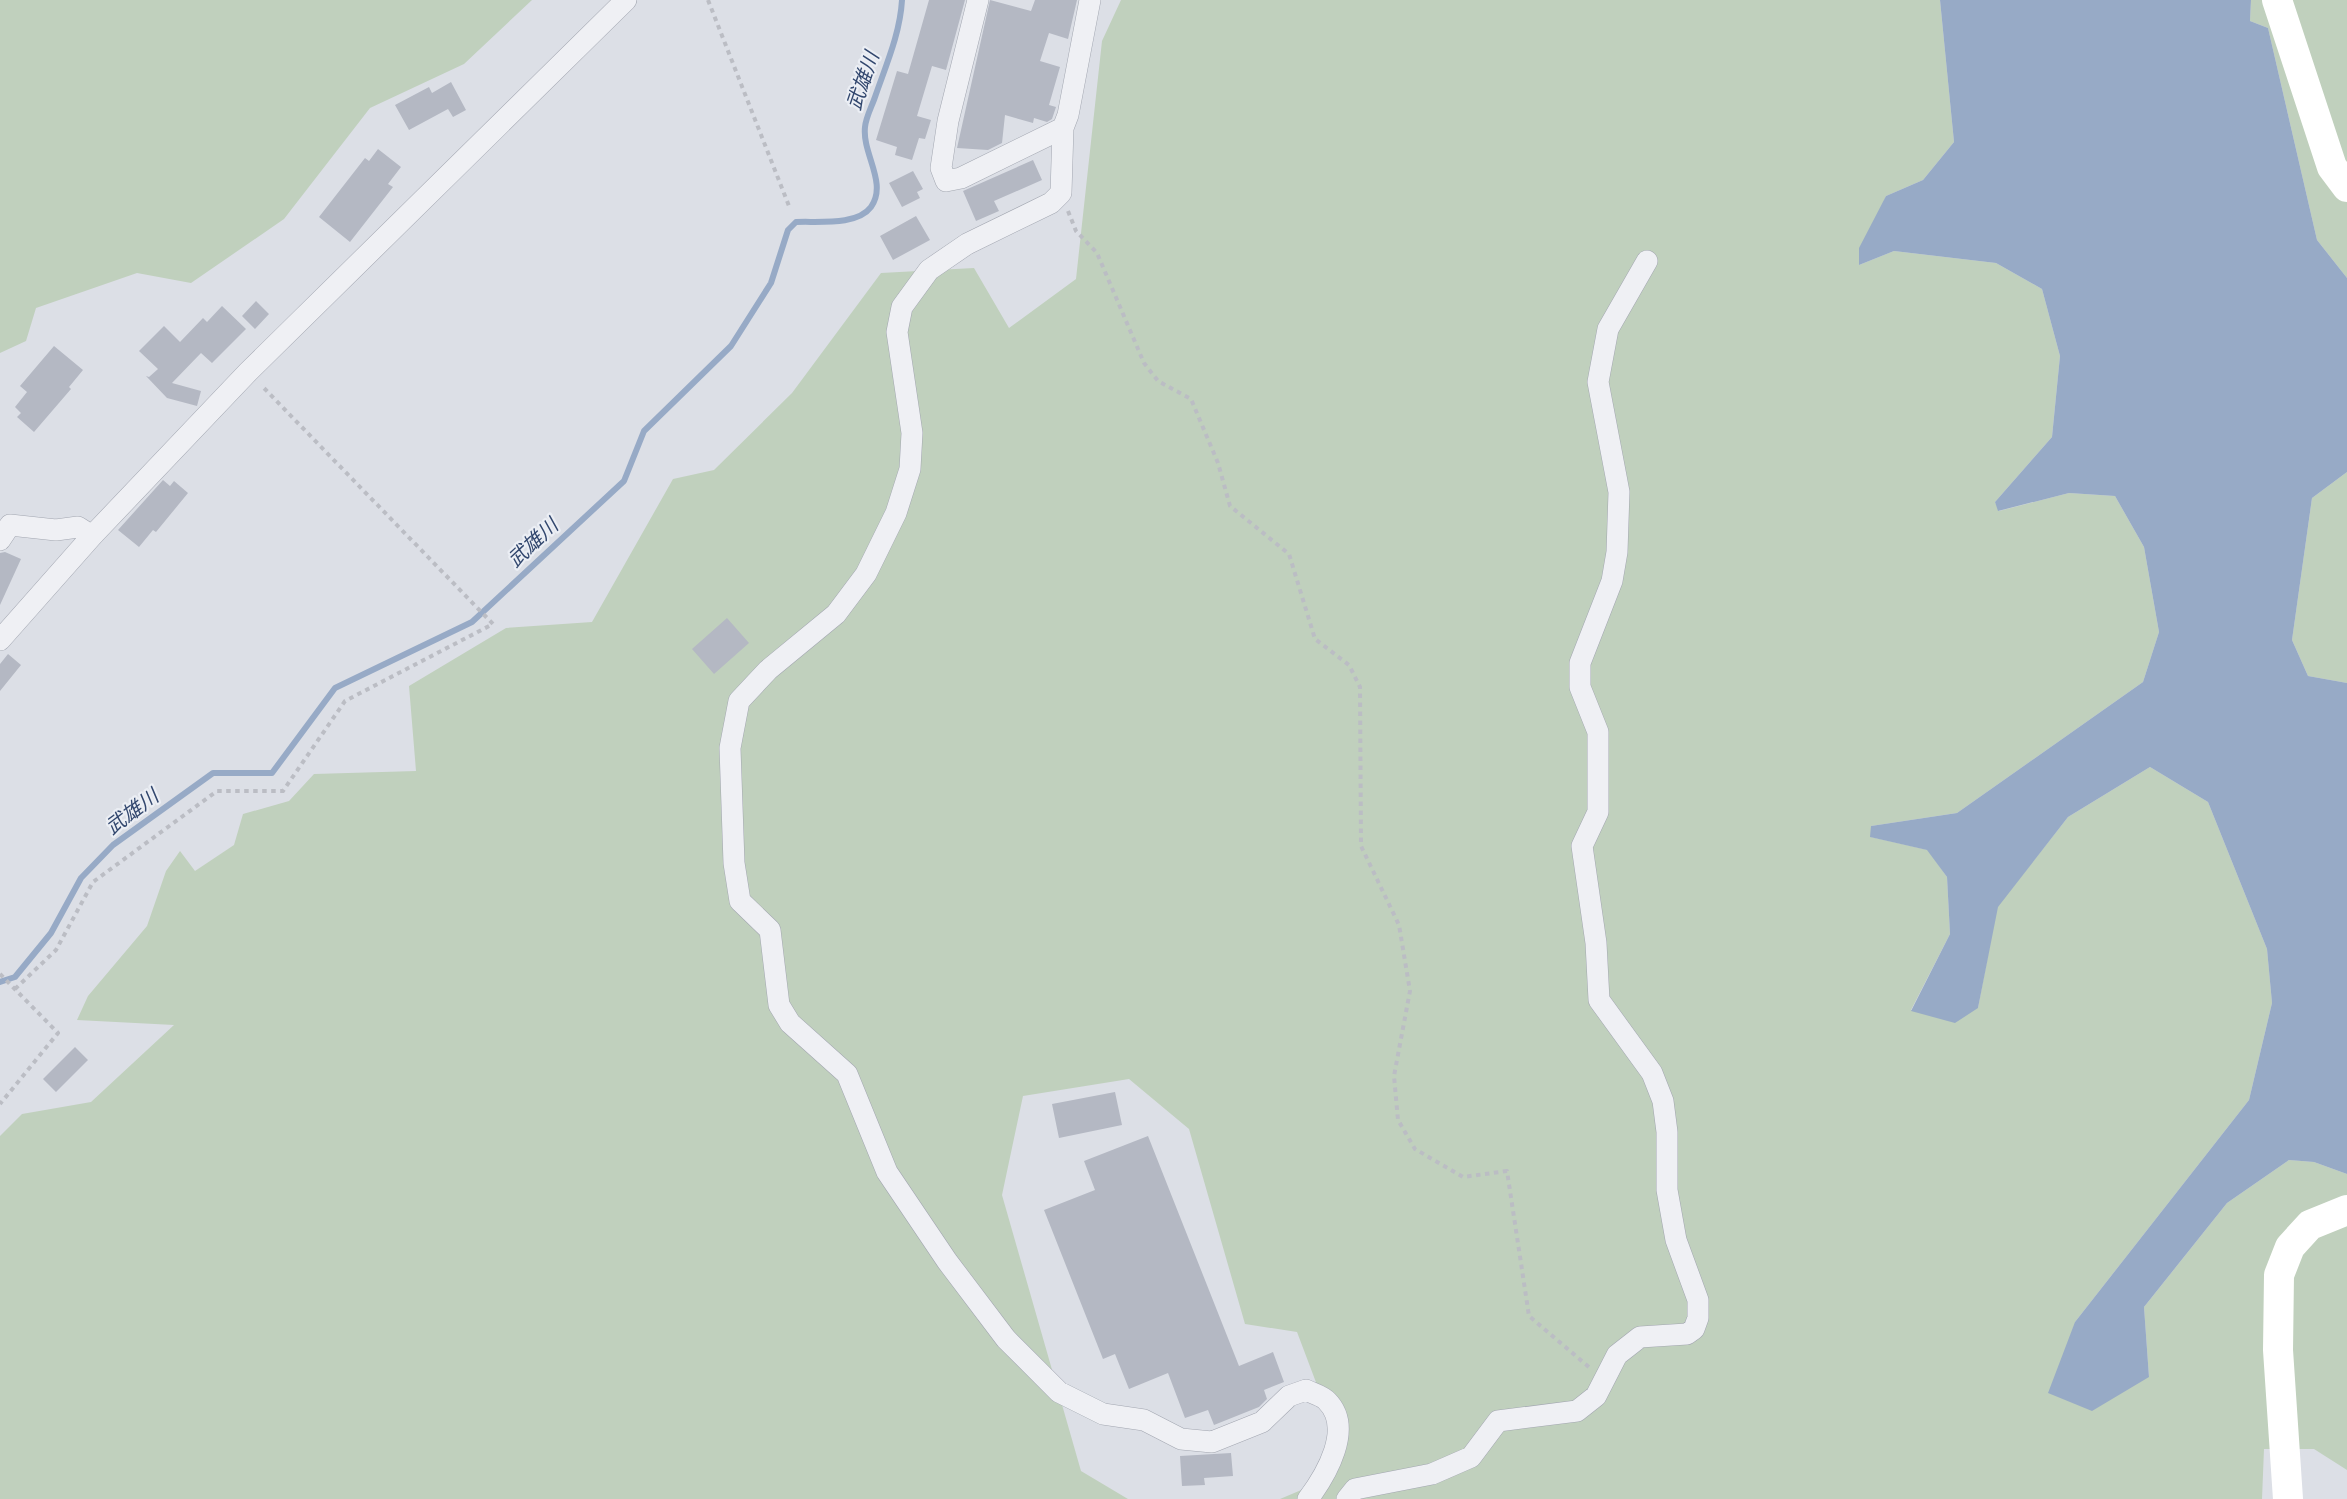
<svg xmlns="http://www.w3.org/2000/svg" width="2347" height="1499" font-family="Signika,'Noto Sans JP',sans-serif">
<style>
.green{fill:#c0d0bd}
.water{fill:#97aac6}
.lines{fill:none;stroke-linecap:round;stroke-linejoin:round}
.stream{stroke:#97aac6;stroke-width:6}
.building{fill:#b4b8c3}
.street-casing{stroke:#a2a6b0;stroke-width:22}
.path{stroke:#bbbdc4;stroke-width:4;stroke-dasharray:4.5 4.5;stroke-linecap:butt}
.street{stroke:#eff0f4;stroke-width:21}
.secondary{stroke:#fff;stroke-width:30}
.labels{text-anchor:middle;dominant-baseline:central;stroke-width:4.5;stroke-linejoin:round;paint-order:stroke}
.water-label{font-size:20px;font-style:italic;fill:#32476e;stroke:#ebeef4}
</style>
<rect width="100%" height="100%" fill="#dcdfe6"/>
<path class="green" d="M0,0H532L464,64L370,108L284,219L191,283L137,273L36,308L26,341L0,353Z
M1121,0H1940L1954,142L1923,180L1886,196L1859,265L1894,251L1996,263L2042,289L2060,356L2052,437L1995,502L1999,511L2069,493L2115,496L2144,547L2159,632L2143,682L1957,813L1871,826V837L1928,850L1947,877L1950,934L1911,1010L1978,1008L1997,907L2068,817L2150,767L2208,802L2267,949L2272,1003L2249,1100L2075,1322L2149,1377L2144,1307L2227,1203L2289,1160L2314,1162L2347,1174V1470L2314,1449H2264L2262,1499H1280L1306,1488L1334,1430L1297,1332L1245,1324L1189,1129L1129,1079L1023,1096L1002,1195L1081,1471L1128,1499H0V1136L22,1114L91,1102L174,1025L77,1020L88,996L147,926L166,871L180,851L195,871L234,845L243,814L289,801L314,774L416,771L409,686L506,628L592,622L673,479L714,470L792,393L881,273L974,268L1009,328L1076,279L1102,41Z
M2251,0H2347V278L2317,240L2268,28L2250,21Z
M2347,472V683L2308,676L2292,640L2312,498Z"/>
<path class="water" d="M1940,0H2251L2250,21L2268,28L2317,240L2347,278V472L2312,498L2292,640L2308,676L2347,683V1174L2314,1162L2289,1160L2227,1203L2144,1307L2149,1377L2092,1411L2048,1393L2075,1322L2249,1100L2272,1003L2267,949L2208,802L2150,767L2068,817L1998,907L1978,1008L1955,1023L1911,1011L1950,934L1947,877L1927,850L1870,837L1871,826L1957,813L2143,682L2159,632L2144,547L2115,496L2069,493L1998,511L1995,502L2052,437L2060,356L2042,289L1996,263L1894,251L1859,265V248L1886,196L1923,180L1954,142Z"/>
<g class="lines">
<path class="stream" d="M0,982L15,977L51,933L81,878L113,845L213,773H272L335,688L472,622L624,481L644,431L731,346L771,283L788,230L796,222C818,221 857,226 871,207C888,183 862,154 865,127C866,117 872,106 875,97C886,65 900,34 902,0"/>
</g>
<path class="building" d="M929,0H965L946,70L932,66L917,116L931,120L925,139L919,138L912,160L895,155L897,147L876,140L897,71L908,74Z
M990,0L1031,11L1035,0H1077L1068,39L1049,33L1040,61L1060,67L1049,105L1056,107L1052,119L1047,122L1034,118L1033,123L1005,115L1002,143L988,150L957,148Z
M451,82L466,110L453,117L448,109L409,130L395,105L429,87L432,93Z
M378,149L401,167L388,184L393,187L350,242L319,217L365,158L369,161Z
M1033,160L1042,180L994,201L999,211L976,221L963,191Z
M913,171L923,189L917,192L920,198L902,207L889,183Z
M916,216L930,240L893,260L880,236Z
M256,301L269,314L255,329L242,316Z
M222,306L246,329L212,363L201,353L172,383L201,391L197,406L167,398L146,376L149,377L158,369L139,351L164,326L180,342L203,318L207,322Z
M54,346L83,370L69,387L71,389L34,432L17,417L21,413L15,407L27,392L20,386Z
M163,480L170,486L174,481L188,493L156,532L153,530L139,547L118,530Z
M5,552L21,559L0,605V553Z
M727,618L749,643L714,674L692,649Z
M8,654L21,665L0,691V664Z
M75,1047L88,1060L56,1092L43,1079Z
M1115,1092L1122,1125L1059,1138L1052,1104Z
M1148,1136L1239,1366L1273,1352L1284,1382L1264,1390L1267,1399L1259,1407L1214,1425L1208,1410L1185,1418L1168,1373L1129,1389L1115,1354L1103,1359L1044,1210L1095,1190L1084,1161Z
M1231,1453L1233,1476L1204,1478L1205,1485L1182,1486L1180,1456Z"/>
<g class="lines">
<g class="street-casing">
<path id="street" d="M978,0L948,121L941,168L946,181L961,178L1063,128L1068,115L1090,0
M1063,128L1061,193L1051,203L967,244L929,270L902,307L897,332L912,433L910,469L896,513L866,574L836,614L768,670L739,701L730,748L734,863L740,901L770,930L779,1005L790,1023L847,1074L887,1172L947,1261L1006,1339L1059,1392L1103,1414L1144,1420L1181,1439L1212,1442L1262,1422L1289,1396L1306,1390C1312,1393 1323,1396 1327,1401C1354,1428 1326,1475 1308,1499
M0,540L10,525L56,530L78,527L92,536
M0,640L92,536L248,372L626,0
M1347,1499L1355,1489L1432,1474L1471,1457L1498,1421L1577,1411L1596,1396L1617,1355L1640,1337L1687,1334L1694,1329L1698,1318V1300L1676,1240L1667,1190V1132L1663,1101L1652,1073L1599,1000L1596,943L1582,846L1598,812V732L1580,687V663L1612,581L1617,552L1619,492L1598,382L1608,329L1647,261"/>
</g>
<path class="path" d="M708,0L789,206
M1068,211L1076,231L1097,253L1144,363L1158,381L1191,399L1218,463L1230,506L1289,554L1315,639L1349,665L1360,687L1361,846L1399,925L1410,991L1394,1076L1398,1120L1415,1149L1463,1177L1507,1171L1529,1316L1590,1368
M0,974L58,1033L0,1104
M15,989L56,950L93,882L217,791H283L345,701L493,624L261,385"/>
<use href="#street" class="street"/>
<path class="secondary" d="M2277,0L2332,167L2347,187
M2288,1499L2278,1350L2279,1275L2290,1247L2310,1225L2347,1210"/>
</g>
<g class="labels">
<g class="water-label">
<text transform="translate(863 81) rotate(-71)">武雄川</text>
<text transform="translate(533 543) rotate(-43)">武雄川</text>
<text transform="translate(132 812) rotate(-37)">武雄川</text>
</g>
</g>
</svg>
